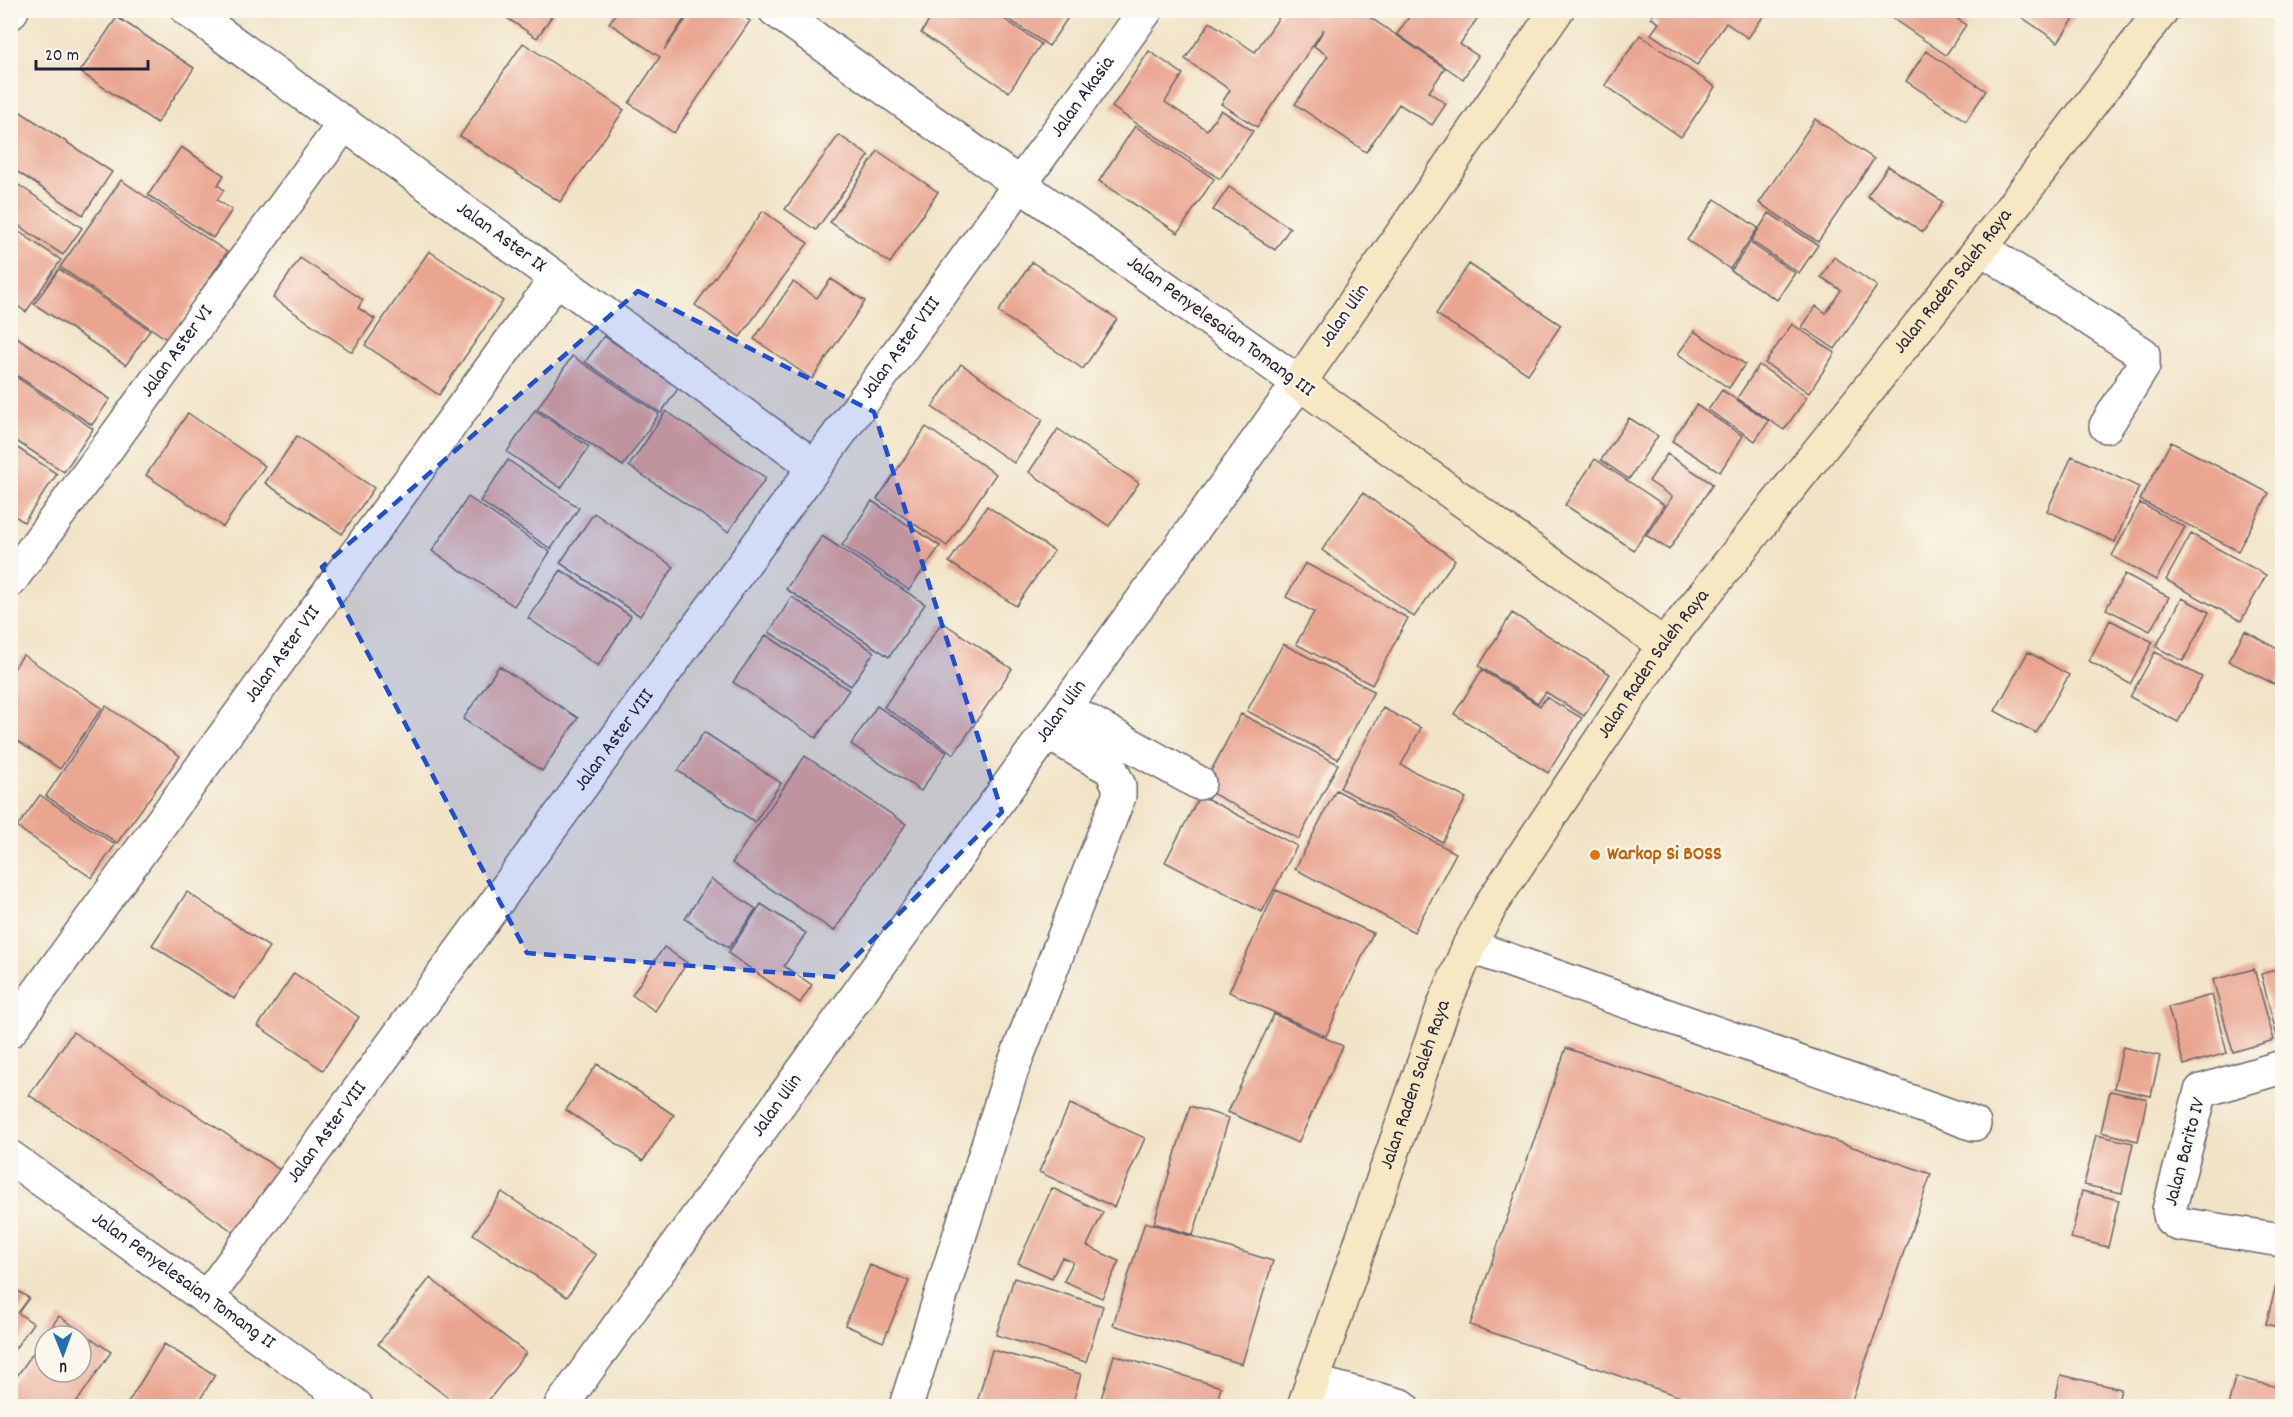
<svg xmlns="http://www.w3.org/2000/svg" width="2293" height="1417" font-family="Dekko,sans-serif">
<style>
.building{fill:#e9a590}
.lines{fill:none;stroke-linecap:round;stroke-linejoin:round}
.street-casing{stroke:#6a666c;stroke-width:36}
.secondary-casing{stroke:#6a666c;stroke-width:36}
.street{stroke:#fff;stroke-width:33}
.secondary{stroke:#f7e8c3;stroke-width:33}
.marked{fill:#1d4ed8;fill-opacity:0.2;stroke:#1d4ed8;stroke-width:4.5;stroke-dasharray:12 8;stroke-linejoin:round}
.food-dot{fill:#e8710a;stroke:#fbf7ec;stroke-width:2}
.labels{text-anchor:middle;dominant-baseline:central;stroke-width:4.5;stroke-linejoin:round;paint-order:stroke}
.street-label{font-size:20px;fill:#22223b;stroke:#fbf7ec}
.food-label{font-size:20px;font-weight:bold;fill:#c56008;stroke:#fbf7ec;text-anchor:start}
</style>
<rect width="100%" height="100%" fill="#fbf7ec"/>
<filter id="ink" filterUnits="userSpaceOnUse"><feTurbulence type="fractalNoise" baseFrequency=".0167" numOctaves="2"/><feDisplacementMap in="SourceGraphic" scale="12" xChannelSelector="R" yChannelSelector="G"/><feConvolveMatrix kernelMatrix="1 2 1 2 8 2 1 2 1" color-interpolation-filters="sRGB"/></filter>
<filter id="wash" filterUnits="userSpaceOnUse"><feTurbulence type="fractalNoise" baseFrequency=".008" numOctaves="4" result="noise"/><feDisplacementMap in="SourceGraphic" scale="24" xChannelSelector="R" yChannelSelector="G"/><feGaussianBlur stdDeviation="1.35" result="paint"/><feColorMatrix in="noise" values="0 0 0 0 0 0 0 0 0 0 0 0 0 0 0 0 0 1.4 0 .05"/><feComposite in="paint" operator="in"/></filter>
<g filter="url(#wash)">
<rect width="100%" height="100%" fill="#f1e3c6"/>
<g id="blocks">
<path class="building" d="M495,10H556L537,38Z
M618,10H690L664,50L692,10H735L750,21L674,133L629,103L660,57L609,23Z
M936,10H991L1041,44L1009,92L921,33Z
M995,10H1073L1049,46Z
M1284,10H1359L1445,68L1429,92L1446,104L1432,125L1399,104L1366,152L1295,104L1328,56L1314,46L1324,29L1257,127L1221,104L1230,90L1185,59L1210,22L1255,52Z
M1400,10H1483L1460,44L1478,56L1463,79L1397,34L1409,17Z
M1655,10H1768L1748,38L1726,23L1697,65L1651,34L1659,23L1651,18Z
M1893,10H1945L1966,25L1946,55L1889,16Z
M2011,10H2080L2058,42Z
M117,17L194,68L157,123L80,72Z
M1640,35L1715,87L1681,137L1605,85Z
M523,43L624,110L560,202L460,136Z
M1149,51L1183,74L1165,102L1207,130L1221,110L1253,131L1220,179L1112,107Z
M1926,51L1986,91L1966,121L1906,81Z
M10,105L112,172L83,215L10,167Z
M1815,119L1874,159L1818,242L1759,203Z
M1135,126L1214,179L1178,233L1099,181Z
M839,135L869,156L816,230L785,209Z
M181,147L224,175L218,185L224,190L217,200L232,210L213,238L148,195Z
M878,151L938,192L890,263L830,222Z
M1888,166L1943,202L1923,232L1867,196Z
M10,179L82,228L63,255L10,220Z
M121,180L227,252L168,340L60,267Z
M1229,187L1290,228L1275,250L1213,210Z
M1715,199L1758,228L1730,269L1687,240Z
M763,211L808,243L740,337L695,305Z
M1769,213L1818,245L1799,273L1751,241Z
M10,226L61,260L26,312L10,301Z
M1750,243L1795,273L1777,300L1731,271Z
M429,251L503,301L439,395L365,345Z
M1834,257L1877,286L1835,349L1802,327L1816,306L1826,313L1841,290L1821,277Z
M300,258L363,300L358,308L375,319L352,352L273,298Z
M1032,262L1117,319L1083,369L998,312Z
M1469,264L1561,325L1528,374L1436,314Z
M59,269L150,330L126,365L34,304Z
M831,279L865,301L812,379L754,339L793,282L817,298Z
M1792,324L1835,353L1809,393L1765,363Z
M1694,331L1745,364L1729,388L1678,354Z
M15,336L110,399L92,425L10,371V343Z
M604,336L680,386L661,413L585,362Z
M572,356L659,414L623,466L537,409Z
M961,364L1043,420L1014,463L932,407Z
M1759,365L1807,397L1784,430L1737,398Z
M13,375L93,429L64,472L10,437V378Z
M1722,390L1769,421L1755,441L1708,410Z
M1696,405L1743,436L1720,472L1672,441Z
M535,410L589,447L561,488L507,452Z
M666,411L766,478L728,532L629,466Z
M188,413L265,466L223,527L146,475Z
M1629,418L1658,436L1629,479L1601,460Z
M926,427L996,474L947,546L877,499Z
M1058,429L1139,483L1109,526L1029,472Z
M297,436L374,488L342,534L265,483Z
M2171,442L2269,493L2238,551L2140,500Z
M10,443L57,474L24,522L10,513Z
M1667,454L1713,484L1669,550L1646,535L1672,497L1649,481Z
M2072,456L2139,487L2115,542L2047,511Z
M1595,459L1664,505L1634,550L1565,505Z
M508,460L579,508L551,549L480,501Z
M1363,493L1455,560L1414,617L1322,550Z
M468,497L550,552L514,606L432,551Z
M872,501L940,546L909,590L842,545Z
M2140,503L2185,527L2156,580L2112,556Z
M987,506L1054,551L1016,606L949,562Z
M594,513L674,567L640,616L560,563Z
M2191,534L2266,575L2241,621L2166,580Z
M822,536L925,604L889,657L786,589Z
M1305,563L1408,618L1372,685L1296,644L1314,612L1286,597Z
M561,570L631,616L598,666L528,618Z
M2125,574L2169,597L2150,631L2106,609Z
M792,597L874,652L851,686L769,632Z
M2182,598L2209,612L2183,661L2156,647Z
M1512,613L1610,674L1584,716L1546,692L1538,703L1479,666Z
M2110,620L2153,642L2130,684L2089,661Z
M942,622L1012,669L954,754L884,707Z
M2245,631L2282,651V672L2276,685L2228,661Z
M766,635L849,690L816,738L733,682Z
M1283,644L1374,691L1338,759L1247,711Z
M2028,652L2069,675L2036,733L1995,711Z
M2155,652L2202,677L2178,722L2130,697Z
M23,655L102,708L60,769L10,736V674Z
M499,666L578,718L542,771L463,719Z
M1482,670L1540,706L1546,697L1582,718L1548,773L1454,714Z
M106,706L180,756L117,843L46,796Z
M877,706L947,752L921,791L851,744Z
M1383,708L1421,728L1401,765L1466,798L1442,842L1340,788Z
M1241,714L1338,764L1299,839L1202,788Z
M704,732L781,783L755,822L678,771Z
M805,756L906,824L834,931L732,863Z
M1336,790L1456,853L1414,932L1295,869Z
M40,795L115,845L92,878L17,827Z
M1200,795L1297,846L1262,912L1165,862Z
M711,879L756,909L729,948L685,919Z
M1276,890L1373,933L1326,1036L1229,992Z
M187,892L269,947L234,999L152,945Z
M761,904L806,933L784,966L812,985L800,1003L728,953Z
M664,947L687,963L655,1011L632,995Z
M2282,968V1043L2279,1044L2261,974Z
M2254,969L2274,1040L2233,1052L2213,980Z
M294,973L359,1017L323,1070L258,1026Z
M2212,995L2227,1053L2184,1065L2168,1007Z
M1274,1014L1343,1046L1298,1143L1228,1112Z
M73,1032L283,1172L240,1236L29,1095Z
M2123,1047L2160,1056L2151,1096L2114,1088Z
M1566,1048L1931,1174L1850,1406H1707L1470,1325Z
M597,1064L674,1115L643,1161L566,1110Z
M2110,1091L2147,1099L2138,1141L2101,1132Z
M1070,1104L1145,1138L1114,1207L1039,1172Z
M1190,1106L1229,1118L1193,1235L1154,1223Z
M2096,1135L2133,1143L2122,1193L2084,1185Z
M1052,1188L1103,1212L1087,1246L1119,1261L1102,1298L1064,1281L1073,1262L1062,1257L1052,1278L1018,1263Z
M2082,1191L2119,1200L2108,1247L2071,1238Z
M502,1192L596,1255L567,1297L473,1234Z
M1145,1222L1273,1261L1242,1364L1113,1325Z
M870,1265L909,1281L883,1342L845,1325Z
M430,1278L526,1353L484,1406H459L378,1344Z
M1014,1278L1103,1306L1086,1362L996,1335Z
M2277,1281L2282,1282V1328L2266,1324Z
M10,1286L29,1298L18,1313L33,1323L10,1356Z
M59,1316L111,1352L74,1406H10V1386L45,1336V1372H81V1336H45Z
M164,1344L215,1375L196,1406H126Z
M992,1350L1081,1374L1072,1406H976Z
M1114,1355L1221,1387L1216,1406H1099Z
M2061,1375L2121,1389L2117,1406H2053Z
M2235,1377L2282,1388V1406H2228Z"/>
</g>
</g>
<g filter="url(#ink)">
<use href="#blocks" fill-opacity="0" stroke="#6a666c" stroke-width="1.5"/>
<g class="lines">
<g class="street-casing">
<g id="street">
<path id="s1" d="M188,10L814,466"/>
<path d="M10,13L12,10"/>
<path d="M1981,248L2143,354V366L2106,426"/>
<path id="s2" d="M10,581L344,124"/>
<path d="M1066,709L1199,783"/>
<path d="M1469,946L1974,1124"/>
<path id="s3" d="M10,1031L556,279"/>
<path d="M2282,1067L2201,1091L2169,1210L2171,1219L2178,1224L2282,1240"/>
<path id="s4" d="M10,1157L356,1406"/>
<path id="s5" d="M206,1299C520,869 836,442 1146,10"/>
<path d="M1312,1382L1402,1406"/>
<path id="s6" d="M561,1406L1299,383L775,10"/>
<path d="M906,1406L1011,1072L1119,796V786L1111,769L1048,733"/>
</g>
</g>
<g class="secondary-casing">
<g id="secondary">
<path d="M1557,10L1299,383L1664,645"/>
<path id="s7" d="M1304,1406L1444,1005L1469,946L1494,900L1664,645L1981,248L2162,10"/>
</g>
</g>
<use href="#street" class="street"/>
<use href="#secondary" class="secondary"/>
</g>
</g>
<path class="marked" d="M638,291L874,412L1002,812L835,977L527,953L322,567Z"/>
<circle class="food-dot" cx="1595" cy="855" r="6"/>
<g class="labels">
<g class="street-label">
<text stroke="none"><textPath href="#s5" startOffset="1488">Jalan Akasia</textPath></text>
<text stroke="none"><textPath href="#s1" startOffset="387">Jalan Aster IX</textPath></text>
<text stroke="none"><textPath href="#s7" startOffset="1312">Jalan Raden Saleh Raya</textPath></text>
<text transform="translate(1345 316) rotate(-55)">Jalan Ulin</text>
<text transform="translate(1220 327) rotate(36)">Jalan Penyelesaian Tomang III</text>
<text stroke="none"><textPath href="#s5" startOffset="1178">Jalan Aster VIII</textPath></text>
<text stroke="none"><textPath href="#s2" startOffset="284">Jalan Aster VI</textPath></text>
<text stroke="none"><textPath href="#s3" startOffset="465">Jalan Aster VII</textPath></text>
<text stroke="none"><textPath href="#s7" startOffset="826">Jalan Raden Saleh Raya</textPath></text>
<text stroke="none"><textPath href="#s6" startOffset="856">Jalan Ulin</textPath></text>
<text stroke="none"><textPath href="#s5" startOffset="692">Jalan Aster VIII</textPath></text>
<text stroke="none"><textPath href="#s7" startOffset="340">Jalan Raden Saleh Raya</textPath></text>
<text stroke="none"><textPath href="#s6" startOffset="370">Jalan Ulin</textPath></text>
<text stroke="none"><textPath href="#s5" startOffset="206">Jalan Aster VIII</textPath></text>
<text transform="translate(2186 1152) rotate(-75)">Jalan Barito IV</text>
<text stroke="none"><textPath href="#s4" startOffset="213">Jalan Penyelesaian Tomang II</textPath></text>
</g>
<g class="food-label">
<text x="1607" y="855">Warkop Si BOSS</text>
</g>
</g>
<rect width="2293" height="1417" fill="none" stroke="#fbf7ec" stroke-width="36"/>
<g transform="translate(63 1354) rotate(179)"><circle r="28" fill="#fbf7ec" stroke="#a4a2a5" stroke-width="1.5"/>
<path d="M0-4.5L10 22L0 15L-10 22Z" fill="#1f6fb2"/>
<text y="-9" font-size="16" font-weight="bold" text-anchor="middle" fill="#22223b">U</text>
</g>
<path d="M36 60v9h112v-9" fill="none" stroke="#22223b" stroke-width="3"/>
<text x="45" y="60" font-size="18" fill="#22223b" stroke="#fbf7ec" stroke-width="4.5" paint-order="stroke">20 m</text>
</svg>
